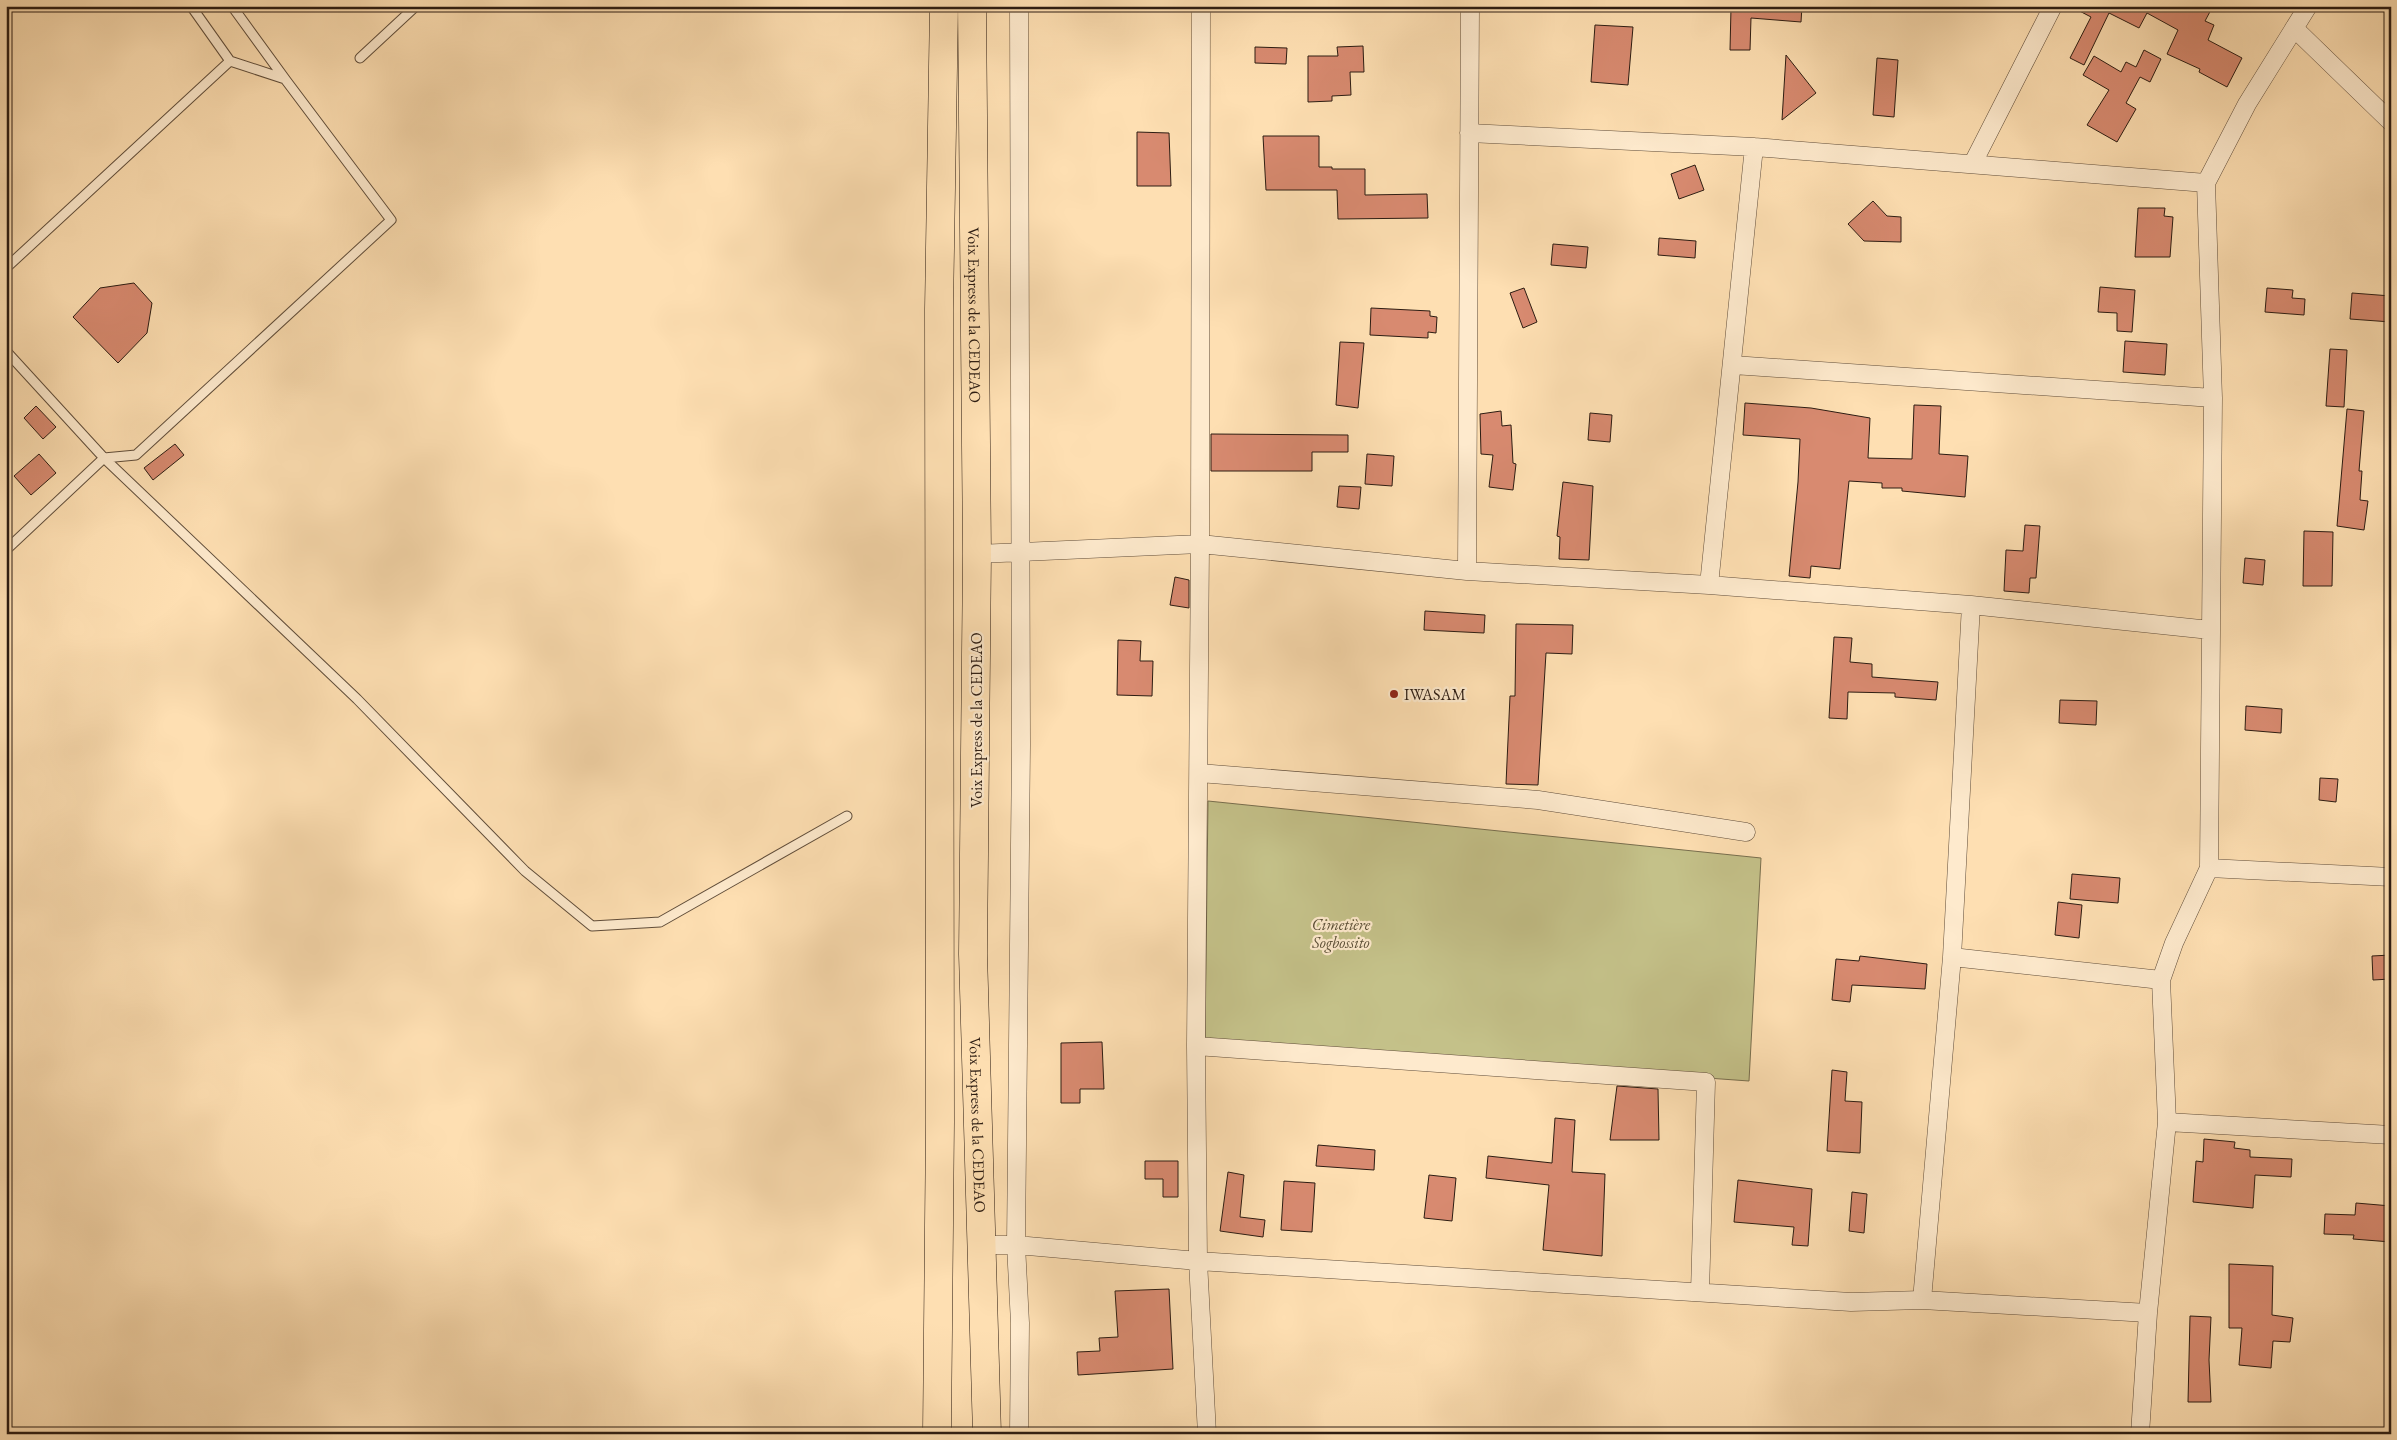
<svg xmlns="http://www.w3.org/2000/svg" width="2397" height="1440" font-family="'EB Garamond',serif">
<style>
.green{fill:#c4c189;stroke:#786e4e}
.building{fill:#d88a70;stroke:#2c1c12}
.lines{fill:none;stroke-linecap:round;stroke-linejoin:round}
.service-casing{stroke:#604d3a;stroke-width:11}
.minor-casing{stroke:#604d3a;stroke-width:19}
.primary-casing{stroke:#2c1c12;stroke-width:29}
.service{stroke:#feeacd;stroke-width:9}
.minor{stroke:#feeacd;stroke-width:18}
.primary{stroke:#fedfb2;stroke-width:28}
.poi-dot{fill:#8f2418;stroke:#feeacd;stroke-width:2}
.labels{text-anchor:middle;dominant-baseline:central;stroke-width:4.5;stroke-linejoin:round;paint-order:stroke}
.street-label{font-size:16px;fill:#2c1c12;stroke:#feeacd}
.poi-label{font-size:16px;fill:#2c1c12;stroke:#feeacd;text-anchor:start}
.park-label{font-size:16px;font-style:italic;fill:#5a4e36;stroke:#feeacd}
</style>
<rect width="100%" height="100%" fill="#fedfb2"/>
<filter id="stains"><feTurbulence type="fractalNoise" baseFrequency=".004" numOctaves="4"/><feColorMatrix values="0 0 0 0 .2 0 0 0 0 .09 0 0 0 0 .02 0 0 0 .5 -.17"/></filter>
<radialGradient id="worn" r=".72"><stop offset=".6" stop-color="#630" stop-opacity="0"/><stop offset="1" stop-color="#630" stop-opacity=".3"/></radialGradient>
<path class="green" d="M1208,801L1761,858L1749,1081L1205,1042Z"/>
<path class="building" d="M1746,6H1802L1801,22L1751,18L1750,50H1730L1731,8L1746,9Z
M2070,6H2213L2205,21L2214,25L2208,40L2242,58L2227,87L2199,72L2200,69L2167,54L2178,30L2147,13L2139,28L2109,13L2084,65L2070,58L2091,17Z
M1595,25L1633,27L1628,85L1591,82Z
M1363,46L1364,72H1350L1351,95L1332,96V101L1308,102V56H1338L1337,47Z
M1255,47L1287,48L1286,64L1255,63Z
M2144,50L2161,59L2150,82L2140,77L2126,103L2136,109L2117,142L2087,125L2109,90L2083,75L2094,56L2121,72L2126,62L2136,67Z
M1786,55L1816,93L1782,120Z
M1877,58L1898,60L1894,117L1873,115Z
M1137,132L1169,133L1171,186H1137Z
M1263,136H1319V167H1332V169H1365V195L1427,194L1428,218L1338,219L1337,190H1266Z
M1695,165L1704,190L1679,199L1671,174Z
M1873,201L1887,216L1901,217V242L1864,241L1848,224Z
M2138,208H2165L2164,216L2173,217L2170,257H2135Z
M1659,238L1696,241L1695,258L1658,255Z
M1553,244L1588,247L1586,268L1551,265Z
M134,283L152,303L147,333L118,363L73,317L100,288Z
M2100,287L2135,290L2132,332L2117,331V313L2098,312Z
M1524,288L1537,322L1523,328L1510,293Z
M2267,288L2293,290L2292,298L2305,299L2304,315L2265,312Z
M2352,293L2391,296V322L2350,319Z
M1371,308L1430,311V316L1437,317L1436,333L1428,332V338L1370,335Z
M2125,341L2167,344L2165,375L2123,372Z
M1340,342L1364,343L1358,408L1336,405Z
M2330,349L2347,350L2344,407L2326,406Z
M1745,403L1811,408L1870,418L1868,458L1912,459L1914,405L1941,406L1939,454L1968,456L1965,497L1902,491V488H1882V483L1849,481L1840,569L1811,566L1810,578L1789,576L1798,482L1800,439L1743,435Z
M36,406L56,427L43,439L24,418Z
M2347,409L2364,411L2359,471H2362L2360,500L2368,501L2364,530L2337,526Z
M1501,411L1502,426L1511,425L1513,463L1516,464L1513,490L1489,487L1493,455L1481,454L1480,414Z
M1590,413L1612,415L1610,442L1588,440Z
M1211,434L1348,435V452H1312V471H1211Z
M175,444L184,455L153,480L144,468Z
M39,454L56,473L31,495L14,476Z
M1367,454L1394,456L1392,486L1365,484Z
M1563,482L1593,486L1589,560L1559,559L1560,537L1557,536Z
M1339,486L1361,487L1359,509L1337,507Z
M2025,525L2040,526L2036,578H2030L2029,593L2004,591L2006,550L2023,551Z
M2304,531L2333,532L2332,586H2303Z
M2245,558L2265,560L2263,585L2243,583Z
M1175,577L1189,580V608L1170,605Z
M1425,611L1485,615L1484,633L1424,630Z
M1516,624L1573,625L1572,654L1546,653L1538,785L1506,784L1510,696H1515Z
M1834,637L1852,638L1850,662L1872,664V677L1938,682L1936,700L1895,697V693L1848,692L1847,719L1829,718Z
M1118,640L1141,641L1140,661H1153L1152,696L1117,695Z
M2060,700L2097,701L2096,725L2059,723Z
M2246,706L2282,709L2281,733L2245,730Z
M2320,778L2338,779L2336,802L2319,800Z
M2072,874L2120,878L2118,903L2070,899Z
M2058,902L2082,905L2079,938L2055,935Z
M2391,955V979L2373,980L2372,956Z
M1860,956L1927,964L1925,989L1852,985L1850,1002L1832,1000L1836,959L1859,961Z
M1102,1042L1104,1089H1080V1103H1061V1043Z
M1832,1070L1847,1072L1845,1101L1862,1102L1860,1153L1827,1151Z
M1617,1086L1658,1089L1659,1140H1610Z
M1555,1118L1575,1120L1572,1172L1605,1174L1602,1256L1543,1250L1549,1185L1486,1178L1488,1156L1552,1163Z
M2204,1139L2235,1142L2234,1148L2250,1150V1157L2292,1159L2291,1177L2255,1175L2253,1208L2193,1202L2196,1161L2203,1162Z
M1318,1145L1375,1150L1374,1170L1316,1166Z
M1145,1161H1178V1197H1163V1179H1145Z
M1228,1172L1244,1175L1240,1217L1265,1220L1263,1237L1220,1231Z
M1429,1175L1456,1178L1452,1221L1424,1218Z
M1738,1180L1812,1189L1808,1246L1792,1245L1794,1227L1734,1222Z
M1284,1181L1315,1183L1312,1232L1281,1230Z
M1852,1192L1867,1194L1864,1233L1849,1231Z
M2356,1203L2391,1206V1242L2353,1239L2354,1235L2324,1234L2325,1214L2355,1215Z
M2229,1264L2273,1266L2272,1315L2293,1318L2290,1342L2273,1341L2271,1368L2239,1365L2242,1328H2229Z
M1169,1289L1173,1369L1078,1375L1077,1352L1100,1351L1099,1338L1118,1337L1115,1291Z
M2190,1316L2211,1317L2209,1360L2211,1402H2188Z"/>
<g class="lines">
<g class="service-casing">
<path id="service" d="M232,6L285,79
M360,58L416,6
M6,268L230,61
M6,351L104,458L357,699L525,871L592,926L660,922L847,816
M6,550L104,458L136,455L391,220L285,79L230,61L191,6"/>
</g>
<g class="minor-casing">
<path id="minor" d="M1201,6L1200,544L1196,1046L1198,1261L1207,1434
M2294,28L2391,122
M1469,133L1754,147L2206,183
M1973,163L2053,6
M1733,365L2213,398
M977,554L1200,544L1467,571L1709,585L1971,605L2210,630
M1467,571L1470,6
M1709,585L1754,147
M1199,773L1538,800L1746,832
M2209,868L2391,877
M1952,957L2161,980
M1196,1046L1706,1082L1700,1292
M2167,1122L2391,1135
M981,1245H1016L1198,1261L1851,1302L1922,1300L2148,1313
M1922,1300L1952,957L1971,605
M1019,1434L1020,1323L1016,1245L1021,745L1019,6
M2140,1434L2148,1313L2167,1122L2161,980L2174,943L2209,868L2213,398L2206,183L2247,104L2308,6"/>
</g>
<g class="primary-casing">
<g id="primary">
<path id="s1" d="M972,6L977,554L973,954L987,1434"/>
<path d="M937,1434L940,1122L939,309L944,6"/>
</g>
</g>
<use href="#service" class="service"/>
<use href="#minor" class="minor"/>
<use href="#primary" class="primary"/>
</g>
<circle class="poi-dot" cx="1394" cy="694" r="5"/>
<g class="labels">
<g class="street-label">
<text stroke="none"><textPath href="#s1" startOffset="309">Voix Express de la CEDEAO</textPath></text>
<text transform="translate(976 720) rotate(-90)">Voix Express de la CEDEAO</text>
<text stroke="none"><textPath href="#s1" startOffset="1119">Voix Express de la CEDEAO</textPath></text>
</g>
<g class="poi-label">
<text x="1404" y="694">IWASAM</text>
</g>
<g class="park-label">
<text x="1341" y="924">Cimetière<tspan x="1341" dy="18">Sogbossito</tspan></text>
</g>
</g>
<rect width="2397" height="1440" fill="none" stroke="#fedfb2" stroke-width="25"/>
<rect x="8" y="8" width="2382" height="1425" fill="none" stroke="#2c1c12" stroke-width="2.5"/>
<rect x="12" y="12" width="2372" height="1415" fill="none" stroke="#2c1c12"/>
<rect width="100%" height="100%" filter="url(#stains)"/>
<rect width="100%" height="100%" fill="url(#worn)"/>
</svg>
